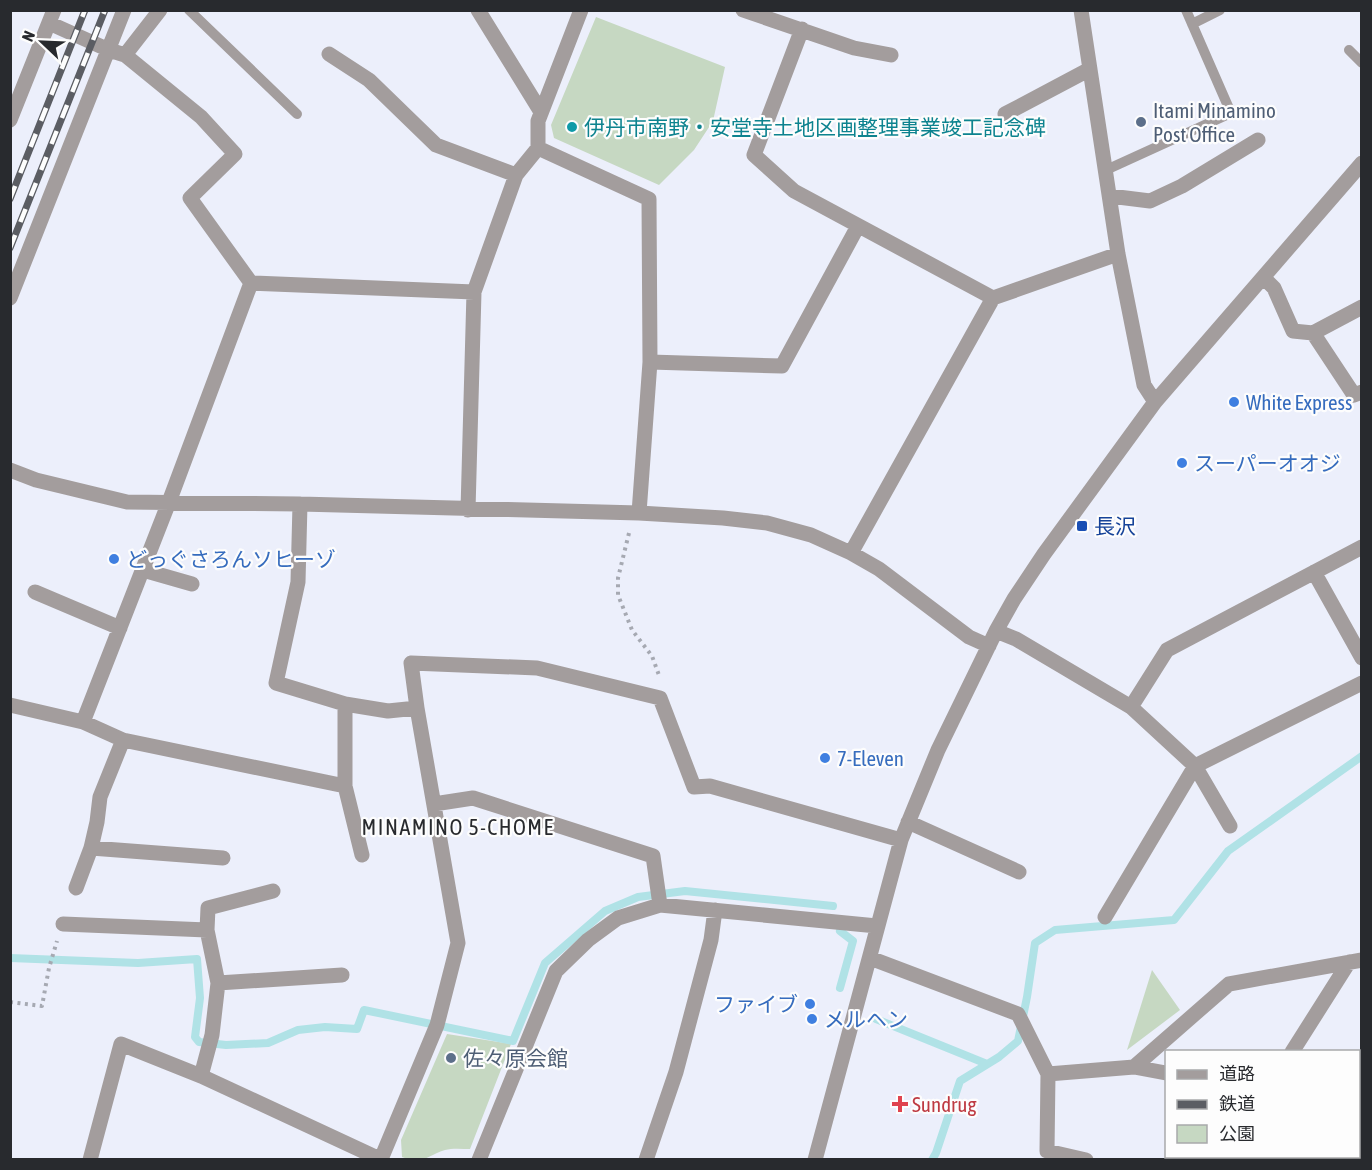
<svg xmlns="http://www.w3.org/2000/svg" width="1372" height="1170" font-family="'Asap Condensed','Noto Sans JP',sans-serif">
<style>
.green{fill:#c6d8c2}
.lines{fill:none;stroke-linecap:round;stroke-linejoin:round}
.stream{stroke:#b0e2e6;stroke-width:8}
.path{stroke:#a6a9b2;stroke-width:4;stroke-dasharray:3 4.5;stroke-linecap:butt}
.service{stroke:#a39d9d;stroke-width:10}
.minor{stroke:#a39d9d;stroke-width:15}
.rail-casing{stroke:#5b5d63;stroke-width:7}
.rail{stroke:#fdfdfd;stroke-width:4.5;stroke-dasharray:14;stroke-linecap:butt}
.service-dot{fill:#5c6f8a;stroke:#fdfdfd;stroke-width:2}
.culture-dot{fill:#0f9aa8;stroke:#fdfdfd;stroke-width:2}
.shop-dot{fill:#3f7fe0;stroke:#fdfdfd;stroke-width:2}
.transit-dot{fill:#1a4fb4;stroke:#fdfdfd;stroke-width:2}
.health-dot{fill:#e0444e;stroke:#fdfdfd;stroke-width:2}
.labels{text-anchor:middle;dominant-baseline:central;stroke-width:4.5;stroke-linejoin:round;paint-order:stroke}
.service-label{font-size:21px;fill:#4e5e75;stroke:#fdfdfd;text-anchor:start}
.culture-label{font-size:21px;fill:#0d838f;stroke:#fdfdfd;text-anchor:start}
.shop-label{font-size:21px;fill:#366cbe;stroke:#fdfdfd;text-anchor:start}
.transit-label{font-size:21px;fill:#164399;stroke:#fdfdfd;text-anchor:start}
.health-label{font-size:21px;fill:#be3a42;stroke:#fdfdfd;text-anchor:start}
.neighbourhood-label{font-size:22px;letter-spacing:1.5px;fill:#282a2e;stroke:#fdfdfd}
</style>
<rect width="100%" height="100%" fill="#eceffb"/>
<path class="green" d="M596,17L725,67L713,121L694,150L659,185L554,138L551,125Z
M1152,970L1180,1010L1127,1050Z
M447,1034L511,1044L470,1149C462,1149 452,1148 445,1150C427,1155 424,1166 402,1157L401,1140Z"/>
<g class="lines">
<path class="stream" d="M840,931L853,941L840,988
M10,958L138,963L197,959L200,998L195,1037L199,1042L226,1045L268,1043L298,1030L325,1027L357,1029L364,1010L513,1041L545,963L605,911L638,897L685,891L833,906
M876,1019L987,1064
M932,1160L936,1153L960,1081L999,1057L1018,1041L1027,997L1035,943L1055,930L1174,920L1228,851L1362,756"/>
<path class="path" d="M629,533L618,578V595L632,630L652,656L660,678
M10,1002L42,1006L49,968L57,941"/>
<path class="service" d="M189,10L297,114
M1192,24L1220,10
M1349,50L1362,63
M1106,170L1231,113L1186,10"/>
<path class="minor" d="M478,10L541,112
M743,10L854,48L891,55
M1081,10L1118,254L1144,385L1155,402
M49,23L109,50L125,55L201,117L235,154L190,198L251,283
M802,29L754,155L794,191L993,298
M329,54L369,80L436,145L516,175
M125,55L160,10
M1005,114L1090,69
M10,120L54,10
M538,148L649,199L650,362L782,366L858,226
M1110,196L1150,201L1182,186L1258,140
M1264,278L1274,288L1293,331L1313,333L1362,307
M10,298L124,10
M1313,333L1354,395L1362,392
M10,470L36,480L127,502L300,504L639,513L723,518L767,523L811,535L851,553L879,569L969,637L989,646
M300,504L298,582L276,683L345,704L388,711L417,708L411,663L537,668L660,698L694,787L710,786L901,840
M468,510L474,292L516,175L538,148V121L581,10
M639,513L650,362
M851,553L993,298L1118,254
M143,570L192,584
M1314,572L1362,658
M35,592L120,628
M996,631L1016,639L1131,707L1195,766L1230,826
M345,704V786L362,855
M10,705L83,722L123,740L345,786
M1131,707L1167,650L1362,547
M83,722L169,502L251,283L474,292
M434,804L473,798L653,856L660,905
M908,822L1019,872
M91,848L223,858
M76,888L91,848L97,822L100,797L123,740
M1105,917L1195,766L1362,683
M63,924L207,930
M870,958L1018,1014L1048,1074L1134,1067L1166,1073
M218,983L342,975
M1292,1052L1349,962
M1134,1067L1229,984L1362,960
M1048,1074L1047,1151L1086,1160
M201,1076L382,1160
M1358,1107H1362
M381,1159L437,1025L458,943L417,708
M90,1160L121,1044L201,1076L212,1035L218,983L207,930L208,908L273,891
M479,1160L556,971L588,940L618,918L660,905L877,926
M646,1160L676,1072L711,940L715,910
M815,1160L901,840L938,750L996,631L1014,599L1044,554L1155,402L1362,163"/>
<g class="rail-casing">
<path id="rail" d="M10,199L85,10
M10,248L105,10"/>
</g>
<use href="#rail" class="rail"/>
</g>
<g class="service-dot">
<circle cx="1141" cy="122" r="6"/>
<circle cx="451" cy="1058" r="6"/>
</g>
<circle class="culture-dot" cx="572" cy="127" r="6"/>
<g class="shop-dot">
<circle cx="1234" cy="402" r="6"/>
<circle cx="1182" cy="463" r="6"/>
<circle cx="114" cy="559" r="6"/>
<circle cx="825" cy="758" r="6"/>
<circle cx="810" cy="1004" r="6"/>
<circle cx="812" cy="1019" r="6"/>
</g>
<rect class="transit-dot" x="1076" y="520" width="12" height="12" rx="3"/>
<path class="health-dot" d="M897 1095h6v6h6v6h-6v6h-6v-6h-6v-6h6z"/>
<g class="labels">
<g class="service-label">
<text x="1153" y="110">Itami Minamino<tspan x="1153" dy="24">Post Office</tspan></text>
<text x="463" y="1058">佐々原会館</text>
</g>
<g class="culture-label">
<text x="584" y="127">伊丹市南野・安堂寺土地区画整理事業竣工記念碑</text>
</g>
<g class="shop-label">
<text x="1246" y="402">White Express</text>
<text x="1194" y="463">スーパーオオジ</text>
<text x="126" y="559">どっぐさろんソヒーゾ</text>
<text x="837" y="758">7-Eleven</text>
<text x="798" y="1004" text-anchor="end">ファイブ</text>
<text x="824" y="1019">メルヘン</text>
</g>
<g class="transit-label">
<text x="1094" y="526">長沢</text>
</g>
<g class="health-label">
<text x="912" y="1104">Sundrug</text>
</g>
<g class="neighbourhood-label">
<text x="458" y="827">MINAMINO 5-CHOME</text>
</g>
</g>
<rect width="1372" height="1170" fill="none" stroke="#282a2e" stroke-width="24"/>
<rect x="1165" y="1050" width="195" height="108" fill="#fdfdfd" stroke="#a8a9aa" stroke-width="1.5"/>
<rect x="1177" y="1070" width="30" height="9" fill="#a39d9d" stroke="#a8a9aa" stroke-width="1.5"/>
<text x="1219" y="1080" font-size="18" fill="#282a2e">道路</text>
<rect x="1177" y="1100" width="30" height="9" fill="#5b5d63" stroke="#a8a9aa" stroke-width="1.5"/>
<text x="1219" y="1110" font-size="18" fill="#282a2e">鉄道</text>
<rect x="1177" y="1125" width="30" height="18" fill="#c6d8c2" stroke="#a8a9aa" stroke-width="1.5"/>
<text x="1219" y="1140" font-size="18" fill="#282a2e">公園</text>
<g transform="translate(42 42) rotate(293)" stroke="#fdfdfd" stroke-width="4.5" paint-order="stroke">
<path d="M0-4.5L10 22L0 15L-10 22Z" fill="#282a2e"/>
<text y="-9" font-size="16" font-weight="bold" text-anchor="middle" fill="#282a2e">N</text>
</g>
</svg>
